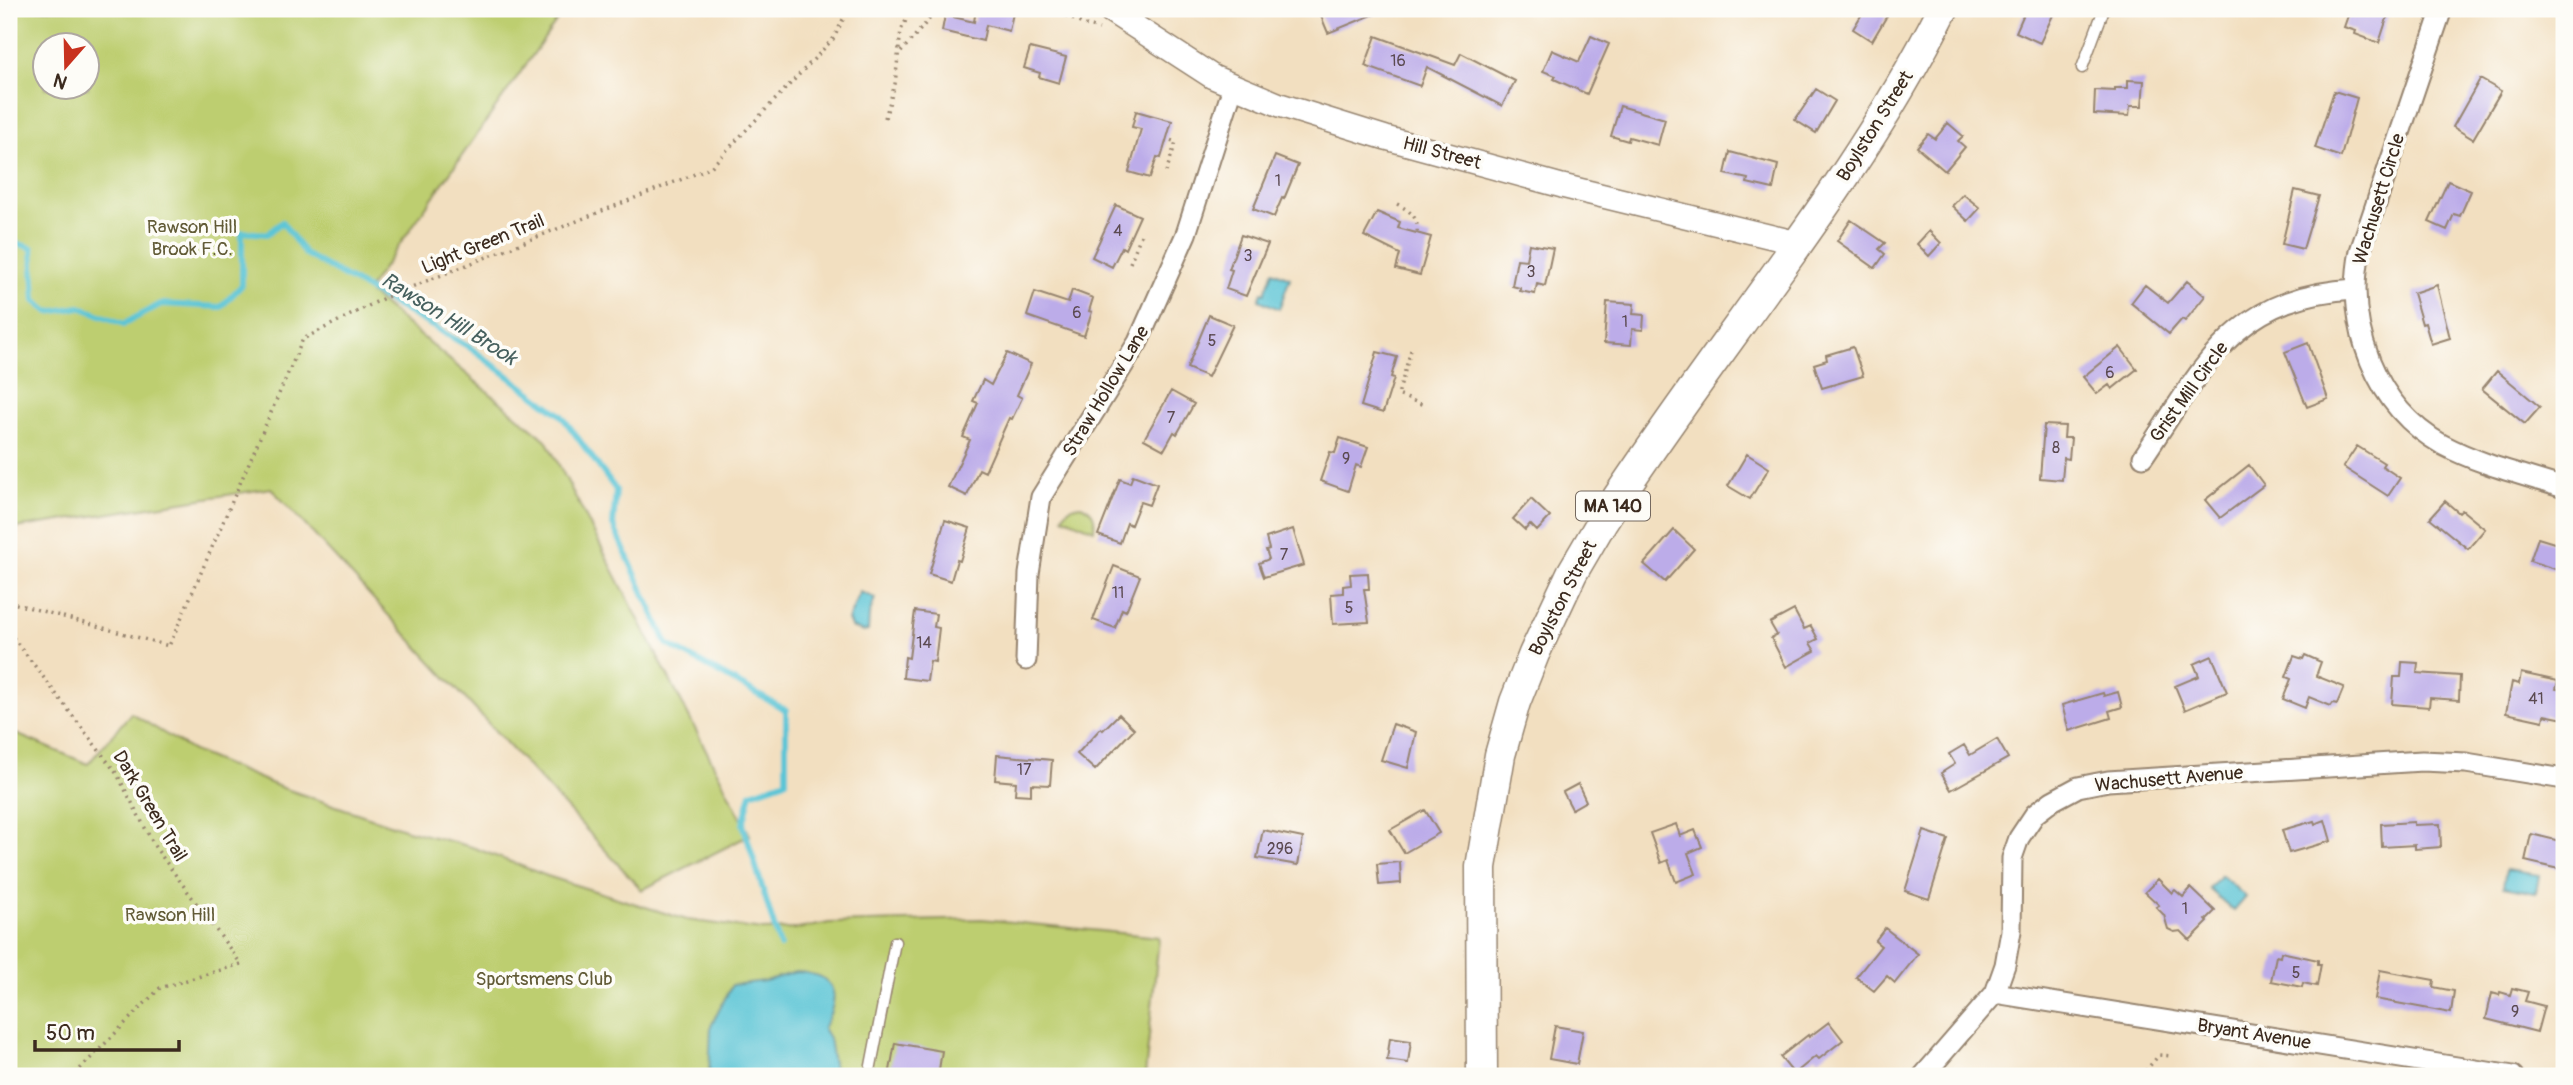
<svg xmlns="http://www.w3.org/2000/svg" width="2573" height="1085" font-family="Pangolin,sans-serif">
<style>
.green{fill:#bdce70;stroke:#7c7c47;stroke-width:2;fill-rule:evenodd}
.water{fill:#5bc5d6;stroke:#4b787a;stroke-width:2}
.lines{fill:none;stroke-linecap:round;stroke-linejoin:round}
.stream{stroke:#5bc5d6;stroke-width:6}
.building{fill:#bcace9}
.service-casing{stroke:#96846f;stroke-width:13}
.minor-casing{stroke:#96846f;stroke-width:23}
.tertiary-casing{stroke:#96846f;stroke-width:26}
.primary-casing{stroke:#96846f;stroke-width:33}
.path{stroke:#96846f;stroke-width:3.5;stroke-dasharray:2 5;stroke-linecap:butt}
.service{stroke:#fff;stroke-width:10}
.minor{stroke:#fff;stroke-width:19}
.tertiary{stroke:#fff;stroke-width:23}
.primary{stroke:#fff;stroke-width:30}
.labels{text-anchor:middle;dominant-baseline:central;stroke-width:7;stroke-linejoin:round;paint-order:stroke}
.number-label{font-size:16px;fill:#5b4a51}
.shield{fill:#fdfcf7;stroke:#75695f;stroke-width:2}
.shield-label{font-size:18px;font-weight:bold;fill:#3b2a1e}
.street-label{font-size:19px;fill:#3b2a1e;stroke:#fdfcf7}
.park-label{font-size:19px;fill:#625b37;stroke:#fdfcf7}
.water-label{font-size:21px;font-style:italic;fill:#46605e;stroke:#fdfcf7}
</style>
<rect width="100%" height="100%" fill="#fdfcf7"/>
<filter id="ink" filterUnits="userSpaceOnUse"><feTurbulence type="fractalNoise" baseFrequency=".0143" numOctaves="2"/><feDisplacementMap in="SourceGraphic" scale="14" xChannelSelector="R" yChannelSelector="G"/><feConvolveMatrix kernelMatrix="1 2 1 2 8 2 1 2 1" color-interpolation-filters="sRGB"/></filter>
<filter id="wash" filterUnits="userSpaceOnUse"><feTurbulence type="fractalNoise" baseFrequency=".00686" numOctaves="4" result="noise"/><feDisplacementMap in="SourceGraphic" scale="28" xChannelSelector="R" yChannelSelector="G"/><feGaussianBlur stdDeviation="1.57" result="paint"/><feColorMatrix in="noise" values="0 0 0 0 0 0 0 0 0 0 0 0 0 0 0 0 0 1.4 0 .05"/><feComposite in="paint" operator="in"/></filter>
<g filter="url(#wash)">
<rect width="100%" height="100%" fill="#f2dfc0"/>
<path class="green" d="M9,9H565L367,291L546,440L750,835L642,890L271,488L9,529ZM46,46H88V88H46Z
M1081,505C1093,510 1096,516 1094,530L1063,517C1066,509 1071,506 1081,505Z
M131,713L193,751L280,787L407,830L472,847L547,876L687,920L763,930L798,929L829,923L982,919L1159,937L1145,1076H9V731L88,764Z"/>
<path class="water" d="M1273,271L1290,278L1279,309L1259,300L1262,292L1265,293Z
M860,592L875,598L869,615L868,631L863,632L851,627L848,620Z
M2506,870L2539,875L2536,893L2503,887Z
M2221,875L2246,897L2234,911L2209,889Z
M796,972C837,974 842,996 823,1028L829,1038L835,1076H709L711,1026L732,985L765,981Z"/>
<g class="lines">
<path class="stream" d="M9,243L13,242L32,248L35,301L49,312L80,307L124,324L161,304L221,307L242,285V232L267,234L282,222L305,254L469,347L561,415L616,490L613,525L667,644L786,710V781L751,793L743,824L780,946"/>
</g>
<g id="blocks">
<path class="building" d="M976,9H1014L1009,31L986,25L983,41L942,31L945,15L974,22Z
M1318,9H1387L1328,33Z
M1865,9H1891L1872,41L1853,29Z
M2026,9H2038L2053,15L2040,43L2016,32Z
M2364,9H2390L2379,43L2355,34L2356,31L2344,27L2350,10L2362,14Z
M1376,36L1455,65L1461,53L1515,81L1502,106L1427,67L1420,86L1365,66Z
M1591,36L1609,44L1587,94L1554,79L1556,76L1543,71L1552,50L1579,62Z
M1030,48L1066,57L1059,83L1039,77L1040,73L1024,68Z
M2480,79L2501,91L2473,139L2453,127Z
M2128,80L2144,81L2142,106H2130L2129,116L2094,114L2095,90L2115,91V88H2128Z
M1816,89L1835,101L1816,133L1795,120Z
M2334,91L2357,98L2341,157L2315,148Z
M1620,106L1665,119L1658,145L1629,137L1628,141L1611,136Z
M1136,111L1172,121L1161,158L1157,157L1150,178L1129,172L1141,129L1132,127Z
M1948,123L1963,136L1958,141L1965,147L1945,171L1917,147L1928,134L1935,139Z
M1730,152L1778,165L1773,189L1747,183L1748,179L1725,174Z
M1275,156L1298,165L1284,199L1282,198L1274,217L1253,209Z
M2448,181L2471,191L2460,216L2454,214L2447,230L2429,222Z
M2295,190L2319,196L2303,249L2282,244Z
M1963,194L1980,208L1968,221L1952,206Z
M1116,205L1140,216L1125,249L1122,247L1112,267L1092,257Z
M1377,212L1400,222L1398,228L1431,237L1420,275L1396,269L1400,254L1364,236Z
M1851,220L1885,243L1879,249L1885,254L1875,268L1837,241Z
M1929,231L1941,243L1929,256L1917,244Z
M1241,235L1268,244L1246,296L1226,289L1232,270L1229,269Z
M1529,244L1553,248L1545,286L1537,284L1535,294L1520,291V288L1512,286L1517,259L1526,260Z
M2187,281L2205,296L2185,321L2182,319L2169,334L2131,303L2145,285L2168,303Z
M2437,285L2450,338L2431,344L2425,323L2422,324L2413,293Z
M1072,290L1093,298L1089,311L1092,312L1084,336L1027,316L1035,292L1068,303Z
M1607,302L1634,304L1633,314L1644,315L1643,330L1632,329L1631,345L1604,343Z
M1209,315L1233,325L1208,377L1187,368Z
M2308,343L2328,399L2307,407L2285,352Z
M1853,347L1863,376L1822,388L1814,364L1827,360L1826,355Z
M2120,347L2137,369L2112,389L2109,385L2097,394L2083,377Z
M1377,352L1397,357L1391,377L1394,378L1383,413L1361,406Z
M1007,353L1031,364L1017,395L1022,398L1012,419L1009,418L985,472L979,469L967,496L948,487L970,440L963,437L978,403L973,401L983,380L991,385Z
M2497,371L2540,407L2525,424L2482,389Z
M1171,391L1194,404L1177,434L1174,432L1164,450L1144,439Z
M2044,425L2065,426L2064,438H2071L2069,459L2064,458L2062,480L2040,478Z
M1340,438L1368,447L1361,467L1356,465L1348,491L1320,481L1330,452L1335,453Z
M2357,446L2384,463L2382,466L2400,478L2388,496L2343,467Z
M1747,454L1769,468L1750,499L1728,486Z
M2249,465L2264,485L2220,518L2205,500Z
M1133,475L1157,484L1149,505L1140,502L1131,525L1127,523L1120,543L1098,535L1120,479L1130,483Z
M1531,499L1550,517L1537,531L1530,524L1525,530L1513,519Z
M2445,501L2459,513L2462,510L2485,529L2468,549L2430,518Z
M945,520L970,528L960,561L957,560L951,581L929,574Z
M1293,529L1304,565L1264,577L1259,563L1269,559L1266,550L1269,549L1266,538Z
M1674,530L1694,549L1665,582L1644,564Z
M2538,538L2564,546V572L2530,561Z
M1114,566L1140,576L1126,611L1122,609L1115,628L1093,620Z
M1368,573L1369,589H1364L1369,622L1333,624L1331,594L1343,593V586L1351,585L1350,574Z
M1794,610L1804,629L1811,626L1818,639L1810,643L1815,651L1786,667L1771,638L1777,635L1770,623Z
M915,611L936,614L934,627L939,628L935,662L930,661L927,681L903,678L905,657L909,658Z
M2305,655L2321,662L2316,676L2344,687L2337,704L2333,703L2331,706L2309,697L2305,708L2283,699L2291,679L2286,677L2294,656L2303,659Z
M2212,656L2227,692L2185,710L2175,686L2199,676L2194,664Z
M2402,662L2418,663L2417,673L2460,676L2459,700L2430,698L2429,707L2392,704L2394,677H2401Z
M2521,673L2558,681L2556,689L2564,690V719L2544,715L2543,721L2506,713L2512,682L2519,684Z
M2118,692L2122,707L2109,711L2111,718L2069,731L2062,705L2103,693L2104,696Z
M1119,714L1134,729L1095,770L1077,754L1101,728L1103,730Z
M1393,724L1416,732L1408,768L1381,760Z
M1997,739L2008,758L1951,790L1941,773L1955,764L1949,754L1964,745L1970,755Z
M997,755L1052,760L1050,785L1031,784V795L1015,794L1016,782L995,780Z
M1578,784L1586,801L1572,809L1563,792Z
M1425,810L1439,833L1404,853L1390,830Z
M2325,820L2331,841L2289,853L2282,830L2314,821L2315,824Z
M2414,822V825L2440,824L2441,847L2415,849V845L2382,847L2381,824Z
M1676,824L1680,836L1695,830L1702,847L1688,853L1696,874L1676,882L1668,860L1661,863L1650,833Z
M1263,830L1303,838L1298,865L1257,858Z
M1924,831L1948,839L1929,899L1905,891Z
M2531,834L2564,842V870L2525,861Z
M1400,862L1401,883L1379,885L1377,864Z
M2158,879L2172,893L2175,890L2183,897L2191,888L2215,911L2206,920L2208,922L2190,940L2181,931L2174,932L2168,929L2164,915L2156,907L2159,905L2145,892Z
M1885,928L1918,954L1895,983L1887,976L1874,991L1856,977L1881,946L1875,941Z
M2281,952L2318,960V964H2321L2317,986L2303,983L2302,987L2271,981L2276,956L2280,957Z
M2380,970L2434,980L2433,987L2454,991L2451,1013L2375,999Z
M2512,988L2528,992L2525,1001L2544,1006L2537,1032L2486,1019L2492,993L2499,995L2500,992L2510,995Z
M1829,1022L1843,1040L1819,1059L1816,1056L1794,1074L1780,1057L1808,1035L1809,1037Z
M1555,1026L1583,1031L1577,1064L1549,1059Z
M1390,1038L1411,1041L1408,1063L1387,1060Z
M895,1043L942,1051L938,1076H889Z"/>
</g>
</g>
<g filter="url(#ink)">
<use href="#blocks" fill-opacity="0" stroke="#96846f" stroke-width="2"/>
<g class="lines">
<g class="service-casing">
<path id="service" d="M2082,68L2104,9
M869,1076L895,942"/>
</g>
<g class="minor-casing">
<path id="minor" d="M2442,9L2360,251C2345,325 2375,407 2443,445C2481,465 2524,475 2564,488
M2143,457C2205,366 2232,296 2355,289
M1026,660L1029,574L1041,497L1138,342L1186,234L1233,87
M1995,993L2513,1076
M1923,1076L1995,993L2005,965L2011,931L2012,858L2019,838L2035,814L2052,801L2078,787L2108,781L2422,761L2466,763L2564,779"/>
</g>
<g class="tertiary-casing">
<path id="tertiary" d="M1108,9L1213,77L1280,105L1386,138L1562,186L1797,243"/>
</g>
<g class="primary-casing">
<path id="primary" d="M1482,1076L1481,867L1500,755L1515,702L1534,654L1572,573L1603,520C1714,348 1851,192 1943,9"/>
</g>
<path class="path" d="M1054,9L1082,24L1099,29
M901,52L938,9
M885,118L895,84L901,30L912,9
M1166,172L1176,142L1167,139
M1397,204C1410,211 1419,217 1417,233
M1130,263L1141,235
M1411,350L1398,395L1424,405
M9,602L169,646L303,339L384,298L710,168L834,38L848,9
M9,632L117,774L155,847L241,964L160,988L73,1076
M2141,1076L2159,1055L2171,1056"/>
<use href="#service" class="service"/>
<use href="#minor" class="minor"/>
<use href="#tertiary" class="tertiary"/>
<use href="#primary" class="primary"/>
</g>
</g>
<g class="labels">
<g class="number-label">
<text x="1398" y="61">16</text>
<text x="1278" y="181">1</text>
<text x="1118" y="231">4</text>
<text x="1248" y="256">3</text>
<text x="1531" y="272">3</text>
<text x="1077" y="313">6</text>
<text x="1625" y="322">1</text>
<text x="1212" y="341">5</text>
<text x="2110" y="373">6</text>
<text x="1171" y="418">7</text>
<text x="2056" y="448">8</text>
<text x="1346" y="459">9</text>
<text x="1284" y="555">7</text>
<text x="1118" y="593">11</text>
<text x="1349" y="608">5</text>
<text x="924" y="643">14</text>
<text x="2536" y="699">41</text>
<text x="1024" y="770">17</text>
<text x="1280" y="849">296</text>
<text x="2185" y="909">1</text>
<text x="2296" y="973">5</text>
<text x="2515" y="1012">9</text>
</g>
<rect class="shield" x="1576" y="491.5" width="74" height="29" rx="5"/>
<g class="shield-label">
<text x="1613" y="506">MA 140</text>
</g>
<g class="street-label">
<text transform="translate(1875 126) rotate(-58)">Boylston Street</text>
<text transform="translate(1442 153) rotate(15)">Hill Street</text>
<text transform="translate(2379 199) rotate(-73)">Wachusett Circle</text>
<text transform="translate(483 244) rotate(-22)">Light Green Trail</text>
<text transform="translate(1106 391) rotate(-59)">Straw Hollow Lane</text>
<text transform="translate(2189 392) rotate(-54)">Grist Mill Circle</text>
<text transform="translate(1563 598) rotate(-63)">Boylston Street</text>
<text transform="translate(2169 779) rotate(-5)">Wachusett Avenue</text>
<text transform="translate(150 806) rotate(59)">Dark Green Trail</text>
<text transform="translate(2254 1034) rotate(9)">Bryant Avenue</text>
</g>
<g class="park-label">
<text x="192" y="227">Rawson Hill<tspan x="192" dy="22">Brook F.C.</tspan></text>
<text x="170" y="915">Rawson Hill</text>
<text x="544" y="979">Sportsmens Club</text>
</g>
<g class="water-label">
<text transform="translate(449 319) rotate(32)">Rawson Hill Brook</text>
</g>
</g>
<rect width="2573" height="1085" fill="none" stroke="#fdfcf7" stroke-width="35"/>
<g transform="translate(66 66) rotate(200)"><circle r="33" fill="#fdfcf7" stroke="#afa8a0" stroke-width="2"/>
<path d="M0-5L12 26L0 18L-12 26Z" fill="#c8321e"/>
<text y="-10" font-size="19" font-weight="bold" text-anchor="middle" fill="#3b2a1e">N</text>
</g>
<path d="M35 1040v10h144v-10" fill="none" stroke="#3b2a1e" stroke-width="3.5"/>
<text x="46" y="1040" font-size="21" fill="#3b2a1e" stroke="#fdfcf7" stroke-width="5" paint-order="stroke">50 m</text>
</svg>
